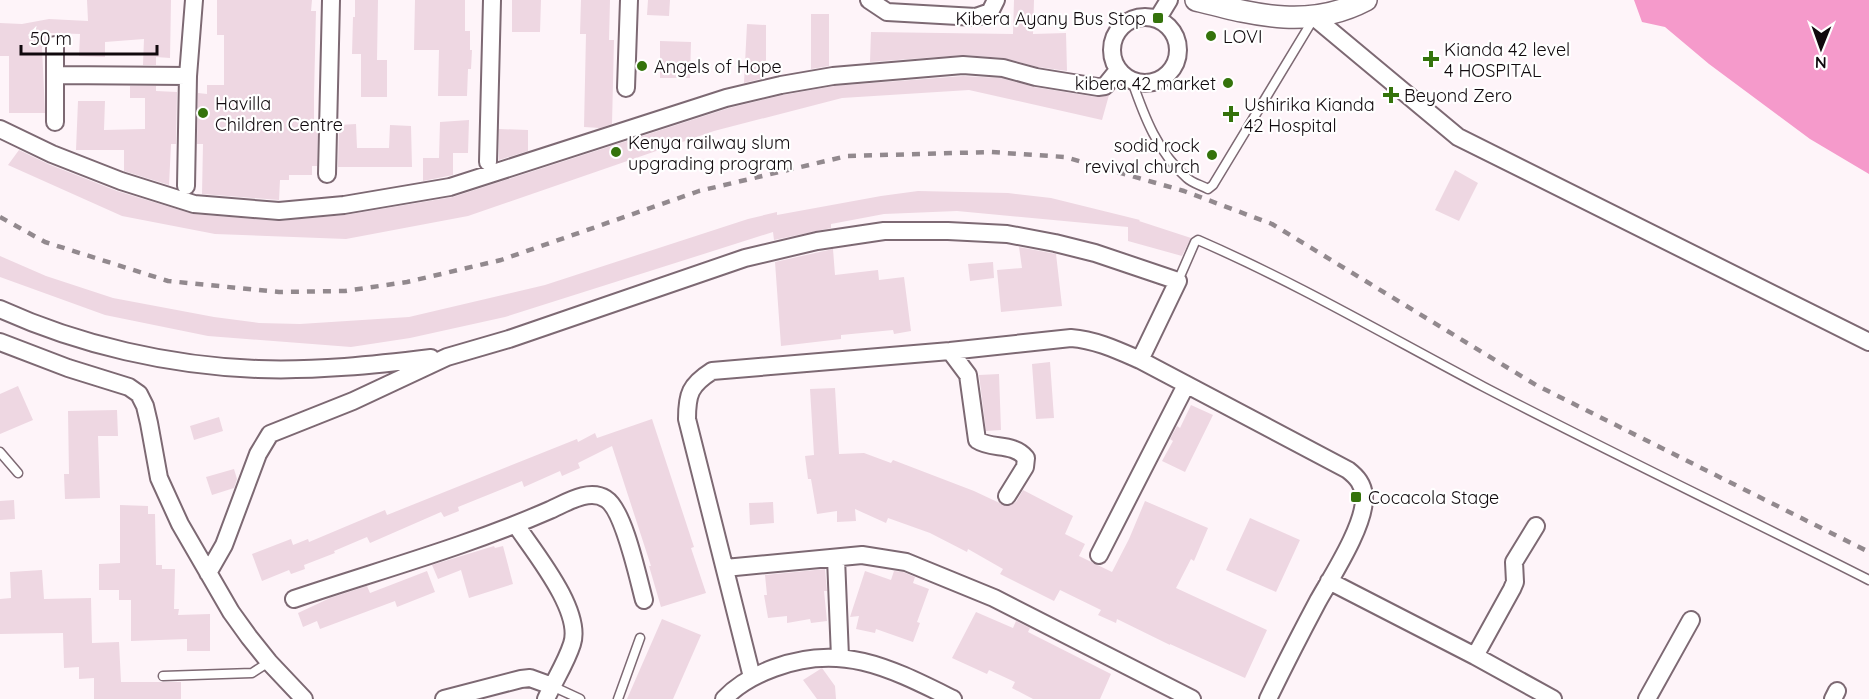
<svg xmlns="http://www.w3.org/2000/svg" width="1869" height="699" font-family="Quicksand,sans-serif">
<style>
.water{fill:#f59acb}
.building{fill:#eed7e2}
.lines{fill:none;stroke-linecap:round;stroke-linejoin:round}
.service-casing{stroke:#7d6973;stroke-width:11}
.minor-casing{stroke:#7d6973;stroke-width:20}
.tertiary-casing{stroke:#7d6973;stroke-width:24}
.service{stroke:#fff;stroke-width:8}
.minor{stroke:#fff;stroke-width:16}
.tertiary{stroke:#fff;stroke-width:21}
.rail{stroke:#92898e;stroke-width:4.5;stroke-dasharray:8 8;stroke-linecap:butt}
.poi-dot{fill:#34730b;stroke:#fff;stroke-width:2}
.labels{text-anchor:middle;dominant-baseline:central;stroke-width:4.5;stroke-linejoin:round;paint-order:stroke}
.poi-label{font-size:18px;fill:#10090d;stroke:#fff;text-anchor:start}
</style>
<rect width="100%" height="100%" fill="#fef4f9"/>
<path class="water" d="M1634,0H1869V174L1810,139L1709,64L1665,27L1642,22Z"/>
<path class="building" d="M87,0H171L170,58L156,57V65H143L144,39L105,42V57L79,56L80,34L49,33L45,47H42L45,113H9V56H0V23L22,24L49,19L88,21Z
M217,0H312L311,11H316L314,96V126H318L317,166H312V175H289V180H280L279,200L202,194L203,144H197L198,93L207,94V85H224V35H217Z
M355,0H378L377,60H387V97H361V54H352L353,17H355Z
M415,0H465V31H470V50H472L471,69H468L467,96H438L439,50H414Z
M512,0H541L540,32H512Z
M581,0H610L609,40H614L612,124L600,128L584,127L586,34H580Z
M648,0H670L669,16L647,15Z
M1014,0H1034L1033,34L1066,33L1067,71L1038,67L1004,58L964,55L870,62L871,32L1013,34Z
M811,14H829V66L811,69Z
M747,24L766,25V60L764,78L744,83Z
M660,41L691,42L690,78H660Z
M963,76L1001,78L1034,87L1096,97L1109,95L1102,120L969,90L842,98L714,131L468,216L346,239L215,234L122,216L8,165L19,150L48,164L117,191L193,214L278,221L345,215L453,197L729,108L783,95L834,86Z
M130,86H156V91L177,92L176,144H171L169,185L124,171V150H76L78,101H105L104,130L145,129V98H130Z
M469,120L468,153H453V175L423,181V158H439L440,122Z
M356,124L357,148H389L390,125L411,126L412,167H338L339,125Z
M499,129L528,130V151L499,160Z
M1455,170L1478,183L1459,221L1435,210Z
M918,191L1008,193L1051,198L1140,220L1139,221L1191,238L1182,256L1128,241V227L957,211L884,214L831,224V228L774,240L773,232L505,317L410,338L351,347L208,336L105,315L0,277V256L46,276L113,298L214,317L259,323L300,324L409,317L545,285L748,219L777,212V215L881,196Z
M1019,247L1056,254L1062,306L1001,312L997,270L1022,268Z
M833,249L835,275L878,270L879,280L904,277L911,331L894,334L893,330L841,335V339L781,346L775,262Z
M993,262L994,278L970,281L968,264Z
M1050,362L1054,418L1036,419L1032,364Z
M999,374L1001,430L986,431L979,375Z
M18,386L33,420L0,434V394Z
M835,388L839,454L864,453L891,463L893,460L974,491L1006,506L1016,502L1023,490L1073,516L1065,534L1085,544L1079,556L1112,572L1129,539L1145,501L1208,528L1194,561L1191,559L1176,588L1267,630L1245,678L1170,644V645L1117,619L1116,623L1098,615L1101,610L1060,590L1054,601L1000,574L1003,569L968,549L967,552L930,533L888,518L886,523L855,509L856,521L837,522V511L817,514L811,479H808L805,456L814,455L810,389Z
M1191,405L1213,415L1185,472L1162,461L1173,441L1170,439L1177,426L1180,428Z
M117,410L118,436H98L100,498L65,499L64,474H69L68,411Z
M219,417L223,431L194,440L190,426Z
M652,419L694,547L691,548L706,593L661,607L649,566H651L612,446L578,463L580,468L562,476L560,471L524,487L522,481L458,507L459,511L444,517L441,512L370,543L367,537L334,551L335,553L304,565L305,569L291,574L289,570L262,581L252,554L291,539L293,545L308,539L309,542L385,510L387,515L577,439L578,442L595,433L597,438Z
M234,469L237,479L234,488L212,495L206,477Z
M14,500L15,519L0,520V501Z
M773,502L774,523L750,525L749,503Z
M120,505L148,506V514H155L156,565H162V569H175L174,609H179L178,615L210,614V651H187V639L131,641V600H119V590H99V564L120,563Z
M1250,518L1300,540L1276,592L1226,570Z
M494,546L495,548L503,546L513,584L469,598L461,570L438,579L432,565Z
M825,569L827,591H824L827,621L811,623L810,619L787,623V616L768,618L764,595H767L765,575Z
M42,570L44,599L91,598L92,643L119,642L121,682H181V699H94V678L79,679V667L64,668L63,633L0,634V599L11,598L10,572Z
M427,571L435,592L397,607L395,601L320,629L317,621L303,627L298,613L330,598L367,586L370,593Z
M865,571L891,580L894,571L903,572L915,577L913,583L929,589L917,622L920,623L913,642L876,629L875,633L856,629L859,616L850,617Z
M976,612L1013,628L1016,621L1030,628L1028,632L1111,674L1100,699H1033L1012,688L1015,682L989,670L987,674L952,658Z
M662,619L701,635L673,699H627Z
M822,668L835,686L836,699H817L803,680Z"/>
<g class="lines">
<defs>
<path id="service" d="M1132,81C1144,116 1158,153 1187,178C1192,183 1201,185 1208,189L1213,185L1314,18
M1178,281L1195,242L1198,240C1297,283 1389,337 1484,387C1611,453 1741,515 1869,580
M0,452L18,473
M163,676L252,673L269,662
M552,686L580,699
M618,699L640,638"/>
<path id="minor" d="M869,0L887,12L976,17L990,12L996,0
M1112 50a33 33 0 1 1 66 0a33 33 0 1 1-66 0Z
M1314,17L1458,137L1869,342
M1158,18L1169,0
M55,75L188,76
M626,88L629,0
M55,122V45
M0,129L52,154L121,181L194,204L279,211L344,205L450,187L726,98L781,85L833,76L963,65L1003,68L1036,77L1098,87L1105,86L1118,70
M488,162L492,0
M327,174L331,0
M186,186L188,76L194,0
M0,309C79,345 171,366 258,369C316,371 374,365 431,358
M0,342L68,368L129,387L139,394L145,406L149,423L159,478L180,524L231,612L249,637L269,662L304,699
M950,351L968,375L977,440C992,450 1013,442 1026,458L1025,467L1007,496
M516,525C534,552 583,611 572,644C566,663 554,681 546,699
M1099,555L1186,385
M836,558L840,657
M725,568L862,555L906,562L994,598L1192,699
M208,573L224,545L258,454L270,434L353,401L447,357L509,339L745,258L817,241L884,231H948L1007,234L1055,243L1095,253L1178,281L1140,360
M1329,581L1475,656L1553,699
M294,599C380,570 468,546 550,510C566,503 589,488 606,499C624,510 638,578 644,600
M1475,656L1512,589L1515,582L1514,562L1536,526
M752,677L687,419C687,394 690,385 712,371L950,351L1071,338C1096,340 1117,350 1140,360L1348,470C1357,477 1363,484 1364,496C1366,524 1332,576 1318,601C1301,633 1284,666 1268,699
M444,699L521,679L530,678L552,686
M724,699C738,684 755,675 774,668C842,642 892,669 953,699
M1647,699L1691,620
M1833,699L1837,691"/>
<path id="tertiary" d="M1196,0C1255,15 1309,30 1366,0"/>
</defs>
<use href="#service" class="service-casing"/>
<use href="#minor" class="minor-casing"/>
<use href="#tertiary" class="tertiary-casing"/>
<use href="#service" class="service"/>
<use href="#minor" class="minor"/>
<use href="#tertiary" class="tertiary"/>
<path class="rail" d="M0,217L45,242L168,281L279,292L345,291L407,282L501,260L699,191L847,156L991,152L1065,157L1184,191L1272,224L1536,385L1869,552"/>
</g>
<g class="poi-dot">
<rect x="1152" y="12" width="12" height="12" rx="3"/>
<circle cx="1211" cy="36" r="6"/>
<path d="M1428 50h6v6h6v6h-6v6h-6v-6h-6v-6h6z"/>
<circle cx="642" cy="66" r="6"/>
<circle cx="1228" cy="83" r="6"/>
<path d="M1388 86h6v6h6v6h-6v6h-6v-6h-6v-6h6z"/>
<circle cx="203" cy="113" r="6"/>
<path d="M1228 105h6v6h6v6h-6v6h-6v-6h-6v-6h6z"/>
<circle cx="616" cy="152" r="6"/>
<circle cx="1212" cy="155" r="6"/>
<rect x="1350" y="491" width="12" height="12" rx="3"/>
</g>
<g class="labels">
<g class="poi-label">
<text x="1146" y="18" text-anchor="end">Kibera Ayany Bus Stop</text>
<text x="1223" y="36">LOVI</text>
<text x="1444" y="49">Kianda 42 level<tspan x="1444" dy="21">4 HOSPITAL</tspan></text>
<text x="654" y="66">Angels of Hope</text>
<text x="1216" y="83" text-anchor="end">kibera 42 market</text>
<text x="1404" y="95">Beyond Zero</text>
<text x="215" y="103">Havilla<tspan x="215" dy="21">Children Centre</tspan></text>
<text x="1244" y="104">Ushirika Kianda<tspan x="1244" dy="21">42 Hospital</tspan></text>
<text x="628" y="142">Kenya railway slum<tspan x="628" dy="21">upgrading program</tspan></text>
<text x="1200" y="145" text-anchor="end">sodid rock<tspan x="1200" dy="21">revival church</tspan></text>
<text x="1368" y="497">Cocacola Stage</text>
</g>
</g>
<g transform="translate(1821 48) rotate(181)" stroke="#ffffff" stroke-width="4.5" paint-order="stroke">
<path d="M0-4.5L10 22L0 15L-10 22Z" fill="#10090d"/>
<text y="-9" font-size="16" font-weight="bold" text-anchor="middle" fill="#10090d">N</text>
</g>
<path d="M21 45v9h136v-9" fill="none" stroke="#10090d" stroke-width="3"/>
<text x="30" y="45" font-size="18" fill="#10090d" stroke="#ffffff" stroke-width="4.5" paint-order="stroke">50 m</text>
</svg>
